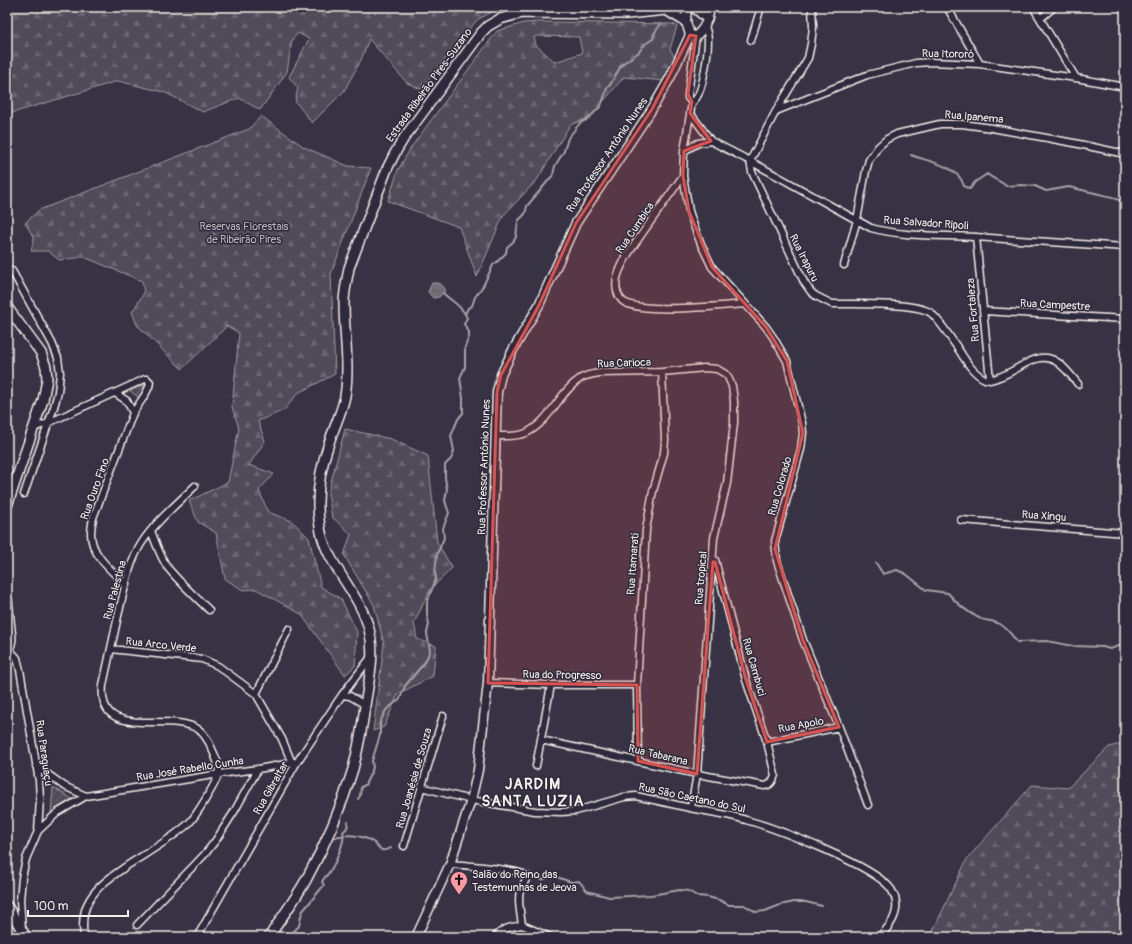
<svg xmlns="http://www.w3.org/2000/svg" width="1132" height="944" font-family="Pangolin,sans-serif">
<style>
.forest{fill:url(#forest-firs);stroke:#a29ea0;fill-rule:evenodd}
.garden{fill:url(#garden-furrows);stroke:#a29ea0}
.water{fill:url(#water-ripples);stroke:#a6a2a4}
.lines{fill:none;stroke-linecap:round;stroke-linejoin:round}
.stream{stroke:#a6a2a4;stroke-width:2}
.minor-casing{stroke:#f4f1e8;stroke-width:9}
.tertiary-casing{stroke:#f4f1e8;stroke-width:11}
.secondary-casing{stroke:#f4f1e8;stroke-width:12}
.minor{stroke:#2f2a3d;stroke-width:6}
.tertiary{stroke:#2f2a3d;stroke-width:8}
.secondary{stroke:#2f2a3d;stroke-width:9}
.marked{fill:#dc504e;fill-opacity:0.2;stroke:#dc504e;stroke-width:3;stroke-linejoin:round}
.labels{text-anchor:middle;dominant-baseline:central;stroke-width:3;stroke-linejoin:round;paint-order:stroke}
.street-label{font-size:11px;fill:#f4f1e8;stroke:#2f2a3d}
.park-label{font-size:11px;fill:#bbb7b6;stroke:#2f2a3d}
.poi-label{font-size:11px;fill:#f4f1e8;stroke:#2f2a3d;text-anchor:start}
.district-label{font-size:15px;font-weight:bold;letter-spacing:1px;fill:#f4f1e8;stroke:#2f2a3d}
</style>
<defs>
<pattern id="forest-firs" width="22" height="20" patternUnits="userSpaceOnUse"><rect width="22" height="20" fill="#504b59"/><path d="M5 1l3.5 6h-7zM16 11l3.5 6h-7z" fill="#6a6571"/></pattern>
<pattern id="garden-furrows" width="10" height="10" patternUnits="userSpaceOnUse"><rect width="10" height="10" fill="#504b59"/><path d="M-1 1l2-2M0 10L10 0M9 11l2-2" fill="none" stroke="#6a6571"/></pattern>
<pattern id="water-ripples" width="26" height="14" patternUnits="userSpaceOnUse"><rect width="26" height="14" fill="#726e77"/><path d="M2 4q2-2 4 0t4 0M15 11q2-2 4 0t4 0" fill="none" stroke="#5b595c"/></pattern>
</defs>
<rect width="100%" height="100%" fill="#373244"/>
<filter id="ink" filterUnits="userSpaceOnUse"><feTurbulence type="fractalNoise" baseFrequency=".025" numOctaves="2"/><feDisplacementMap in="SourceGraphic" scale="8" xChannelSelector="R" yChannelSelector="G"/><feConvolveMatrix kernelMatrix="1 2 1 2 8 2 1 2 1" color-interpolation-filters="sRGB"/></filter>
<g filter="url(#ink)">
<path class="forest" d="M7,7H501L477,20L421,89L407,83L369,39L361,60L344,91L312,123L295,101L298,88L289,77L309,39L298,33L292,40L287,72L260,110L239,98L203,112L164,92L118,81L12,113L7,112Z
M539,22L672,24L677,26L670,49L675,58L664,81L624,77L590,117L570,125L537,180L503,216L477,277L459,227L388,201L398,170L412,146L497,31L524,23ZM537,36L579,37L582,53L555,62L536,45L534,37Z
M261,116L304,147L348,166L371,168L331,274L335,374L298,393L284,410L258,421L265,441L249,465L274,474L259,490L268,512L292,521L309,538L321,587L341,599L357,632L355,666L345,675L301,614L256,589L243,590L225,579L216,533L198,522L189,501L228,482L239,428L232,407L239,333L227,326L182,369L137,325L132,312L144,293L142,281L84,257L59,260L48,251H31L34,238L25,223L39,210L249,129Z
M345,429L391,439L428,456L437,542L452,568L430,590L414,623L417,639L436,646L433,676L398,694L384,727L373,731L384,644L374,605L344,555L351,534L332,517L328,493Z
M1125,743V937H930L967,859L1032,785L1068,788L1109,747Z"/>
<path class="garden" d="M148,383L140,403L138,397L130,391Z
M53,787L72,799L51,813Z"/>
<path class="water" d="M432,283H438L444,287L445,291L439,297L433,298L428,292Z"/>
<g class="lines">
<path class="stream" d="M911,155C929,162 958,165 964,186L970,189L975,182L987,174C994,180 1000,180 1006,186L1021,185L1035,186L1046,191L1069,187L1112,197L1125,203
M443,293C452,302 458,303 465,314
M876,563L883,574L897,570L906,574L926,590L948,593C957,604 967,612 979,618C984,621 990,620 994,622C1005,625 1011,634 1017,642L1047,641L1073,646L1103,647L1110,649L1125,644
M358,799L360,796L361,787L365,785L373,768L372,761L380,735V722L386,710L400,699L405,686L425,662L430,651L427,633L429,624L427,615V602L436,579L435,573L437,554L444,538L443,528L449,513L445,501L447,489L445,478V465L451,459L454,451L451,436L458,419L463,413V398L460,378L465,367V347L469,337V332L464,324L467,318L465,314L468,308L472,306L475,297L483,286L493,265L497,262L506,253L507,247L513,242L516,237L518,221L525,214L527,206L553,175L555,166L564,151L568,138L580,123L588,119L601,106L606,92L607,88L610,85L622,64L639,52L645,44L653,39L655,32L661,24
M333,838C344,833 363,835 373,842C376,844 378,848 382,850C386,851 389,849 391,848
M541,880L554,876L571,882L579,881L587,891L609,897L651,895L680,890L688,891L697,896L708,897L719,900L729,905H744L756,912L765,911L780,905L794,902H806L822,906
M288,937L299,926L302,912L324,885L322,882C324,877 327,876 330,871C335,864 346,840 343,832L347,828L348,822"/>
<defs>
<path id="minor" d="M812,7L813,27L811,44L808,58L776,111L750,161L752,172L804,282L811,292L816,296L832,304C852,304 917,302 931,313C941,322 949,336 957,347C964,358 972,373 985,379C990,381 994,379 999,377C1021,370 1040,345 1062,366C1068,371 1073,378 1078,384
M947,7L980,64
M1033,7L1076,78
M1041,18L1054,7
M751,40L761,7
M692,102L684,151L683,176L689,211L694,226L701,244L712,267L766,327L773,337L787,361L802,423L803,433L801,449L777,534L775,541L777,561L803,640L839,727L868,805
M692,102C703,98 708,52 708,40C708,35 706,30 705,25
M692,102L688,98V94L696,36
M776,111L867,75L916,63L930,62L980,64L1076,78L1125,87
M690,113L711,141L750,161L871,228C904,237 940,235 975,237C1025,240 1075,244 1125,247
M684,151L698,143L711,141
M683,176C670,194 658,211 646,228C635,244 622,260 617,278C615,287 617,297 624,302C642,314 721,306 745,304
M976,237L990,380
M844,265L857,220L866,171L869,160L878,147L887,139L897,134L940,124H962L992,128L1074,143L1125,154
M12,271L52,343L58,358L60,373L58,392L54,407L24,494
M983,311L1125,319
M115,393L127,401L133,413
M33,428L48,423L145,379H147L150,382L149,387L145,395L133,413L93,518C92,523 91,529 91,534C91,555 112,571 126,585
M496,436C506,436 517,437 526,433C550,422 559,392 581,378C586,375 593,374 599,373L662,372L705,368L717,369L727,375L732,386L734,401V423L727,483L714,538L697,774L691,808
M961,520L1125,533
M151,531C156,543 160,557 168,568C180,583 195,596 209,610
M9,649L17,658L20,670L39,781L40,799L38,831L26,859L22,878L20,900L22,929
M111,649L202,659L218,666L256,694L282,739L292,763
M488,683L551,685H637
M256,694L289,629
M342,695L350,696L365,705
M541,740L697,774L765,786C771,785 773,781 775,775L767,742L746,680L715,560
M767,742L839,727
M638,761L637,685L646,530L653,491L664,453L665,440L662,372
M36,766L64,786L86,796
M536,766L551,685
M421,787L471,800L535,811L561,812L576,811L624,797L636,796C654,800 672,804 690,808C709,812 728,814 746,820C775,828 875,866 891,889C903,908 893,924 879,937
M38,831L57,813L86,796L219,774L258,769L297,762
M404,846L443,716
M450,864C463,865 521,869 527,876C526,882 521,886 520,891C517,901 521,915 522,925
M137,925L205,854L216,840L234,812L258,769
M522,925L550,937
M84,937C82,924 83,910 90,899C99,884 114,875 128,865C148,852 170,840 188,824C195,818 216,783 218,775C221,767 215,756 212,749C209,742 204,733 198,729C167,710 97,743 103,685C108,662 113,639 118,616C124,592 128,565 141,544C155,522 177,504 195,486
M197,937L297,762L342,695L371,657
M495,937C503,928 511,927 522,925"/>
<path id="tertiary" d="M687,7L686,22L690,35
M690,35L696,36C701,31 705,27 707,19L693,7
M416,937L450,864L471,800L478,770L488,683L497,392L501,375L513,350L539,305L576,223L652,109L670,78L690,35"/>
<path id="secondary" d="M666,10L686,22
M707,19L710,7
M7,307L41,353L46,367L47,379L43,400L7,506
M7,599L11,639L7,658
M7,906L26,937
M269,937C281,918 295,900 306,880C324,847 342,806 353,769C359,746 363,722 366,699C370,676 375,652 369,629C360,593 325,563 320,527C315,499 320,469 329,443C334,427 342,412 345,396C350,366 344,334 344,303C344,292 347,280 349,268L387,169L395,153L404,138L481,33L488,26L500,19L522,13L627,14L676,9L686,7"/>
</defs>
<use href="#minor" class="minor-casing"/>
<use href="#tertiary" class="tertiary-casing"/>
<use href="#secondary" class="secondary-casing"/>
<use href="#minor" class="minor"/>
<use href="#tertiary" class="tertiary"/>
<use href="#secondary" class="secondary"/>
</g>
</g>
<path class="marked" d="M690,35L696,36L688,94L692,102L690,113L711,141L684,151L683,176L689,211L712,267L766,327L787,361L803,433L775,549L803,640L839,727L767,742L746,680L715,562H713L697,774L638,761L637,685L488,683L497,392L501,375L539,305L576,223L652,109Z"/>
<defs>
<symbol id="church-pin" viewBox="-11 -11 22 30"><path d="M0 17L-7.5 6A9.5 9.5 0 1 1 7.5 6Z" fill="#ff9aa2" stroke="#2f2a3d"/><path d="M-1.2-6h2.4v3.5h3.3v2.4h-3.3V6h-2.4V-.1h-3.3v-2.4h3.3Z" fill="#111"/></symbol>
</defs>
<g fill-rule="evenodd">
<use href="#church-pin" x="449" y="870" width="20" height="27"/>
</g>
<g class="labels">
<g class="street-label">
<text transform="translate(948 54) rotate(1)">Rua Itororó</text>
<text transform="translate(429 85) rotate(-54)">Estrada Ribeirão Pires-Suzano</text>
<text transform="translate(974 117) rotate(5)">Rua Ipanema</text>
<text transform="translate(607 155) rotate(-56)">Rua Professor Antônio Nunes</text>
<text transform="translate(926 223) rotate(4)">Rua Salvador Ripoli</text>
<text transform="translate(635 228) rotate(-56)">Rua Cumbica</text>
<text transform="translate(804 258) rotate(63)">Rua Irapuru</text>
<text transform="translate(1055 305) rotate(3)">Rua Campestre</text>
<text transform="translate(973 310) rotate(-95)">Rua Fortaleza</text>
<text transform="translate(624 363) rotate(-2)">Rua Carioca</text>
<text transform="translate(484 467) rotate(-88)">Rua Professor Antônio Nunes</text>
<text transform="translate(780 486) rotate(-74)">Rua Colorado</text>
<text transform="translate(95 489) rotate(-70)">Rua Ouro Fino</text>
<text transform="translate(1044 516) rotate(4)">Rua Xingu</text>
<text transform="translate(633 564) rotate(-86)">Rua Itamarati</text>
<text transform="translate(701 578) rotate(-85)">Rua tropical</text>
<text transform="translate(115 590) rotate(-75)">Rua Palestina</text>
<text transform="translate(161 645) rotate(6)">Rua Arco Verde</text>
<text transform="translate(754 667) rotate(74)">Rua Cambuci</text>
<text transform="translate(562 675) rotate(1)">Rua do Progresso</text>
<text transform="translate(801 725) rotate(-11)">Rua Apolo</text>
<text transform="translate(44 753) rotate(82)">Rua Paraguaçu</text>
<text transform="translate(658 755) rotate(13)">Rua Tabarana</text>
<text transform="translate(190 769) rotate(-9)">Rua José Rabello Cunha</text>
<text transform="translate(414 778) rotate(-74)">Rua Joanésia de Souza</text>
<text transform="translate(271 788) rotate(-60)">Rua Gibraltar</text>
<text transform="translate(692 798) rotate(12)">Rua São Caetano do Sul</text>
</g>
<g class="park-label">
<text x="244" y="226">Reservas Florestais<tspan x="244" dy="13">de Ribeirão Pires</tspan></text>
</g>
<g class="poi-label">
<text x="472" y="874">Salão do Reino das<tspan x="472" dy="13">Testemunhas de Jeova</tspan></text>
</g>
<g class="district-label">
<text x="533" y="784">JARDIM<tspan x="533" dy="17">SANTA LUZIA</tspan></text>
</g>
</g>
<rect width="1132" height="944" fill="none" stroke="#2f2a3d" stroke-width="24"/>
<rect x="12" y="12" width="1108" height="920" fill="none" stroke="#f4f1e8" stroke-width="1.5" filter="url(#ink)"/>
<path d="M28 910v6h100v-6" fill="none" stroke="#f4f1e8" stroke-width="2"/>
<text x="34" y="910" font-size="12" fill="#f4f1e8" stroke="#2f2a3d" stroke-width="3" paint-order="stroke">100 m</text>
</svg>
